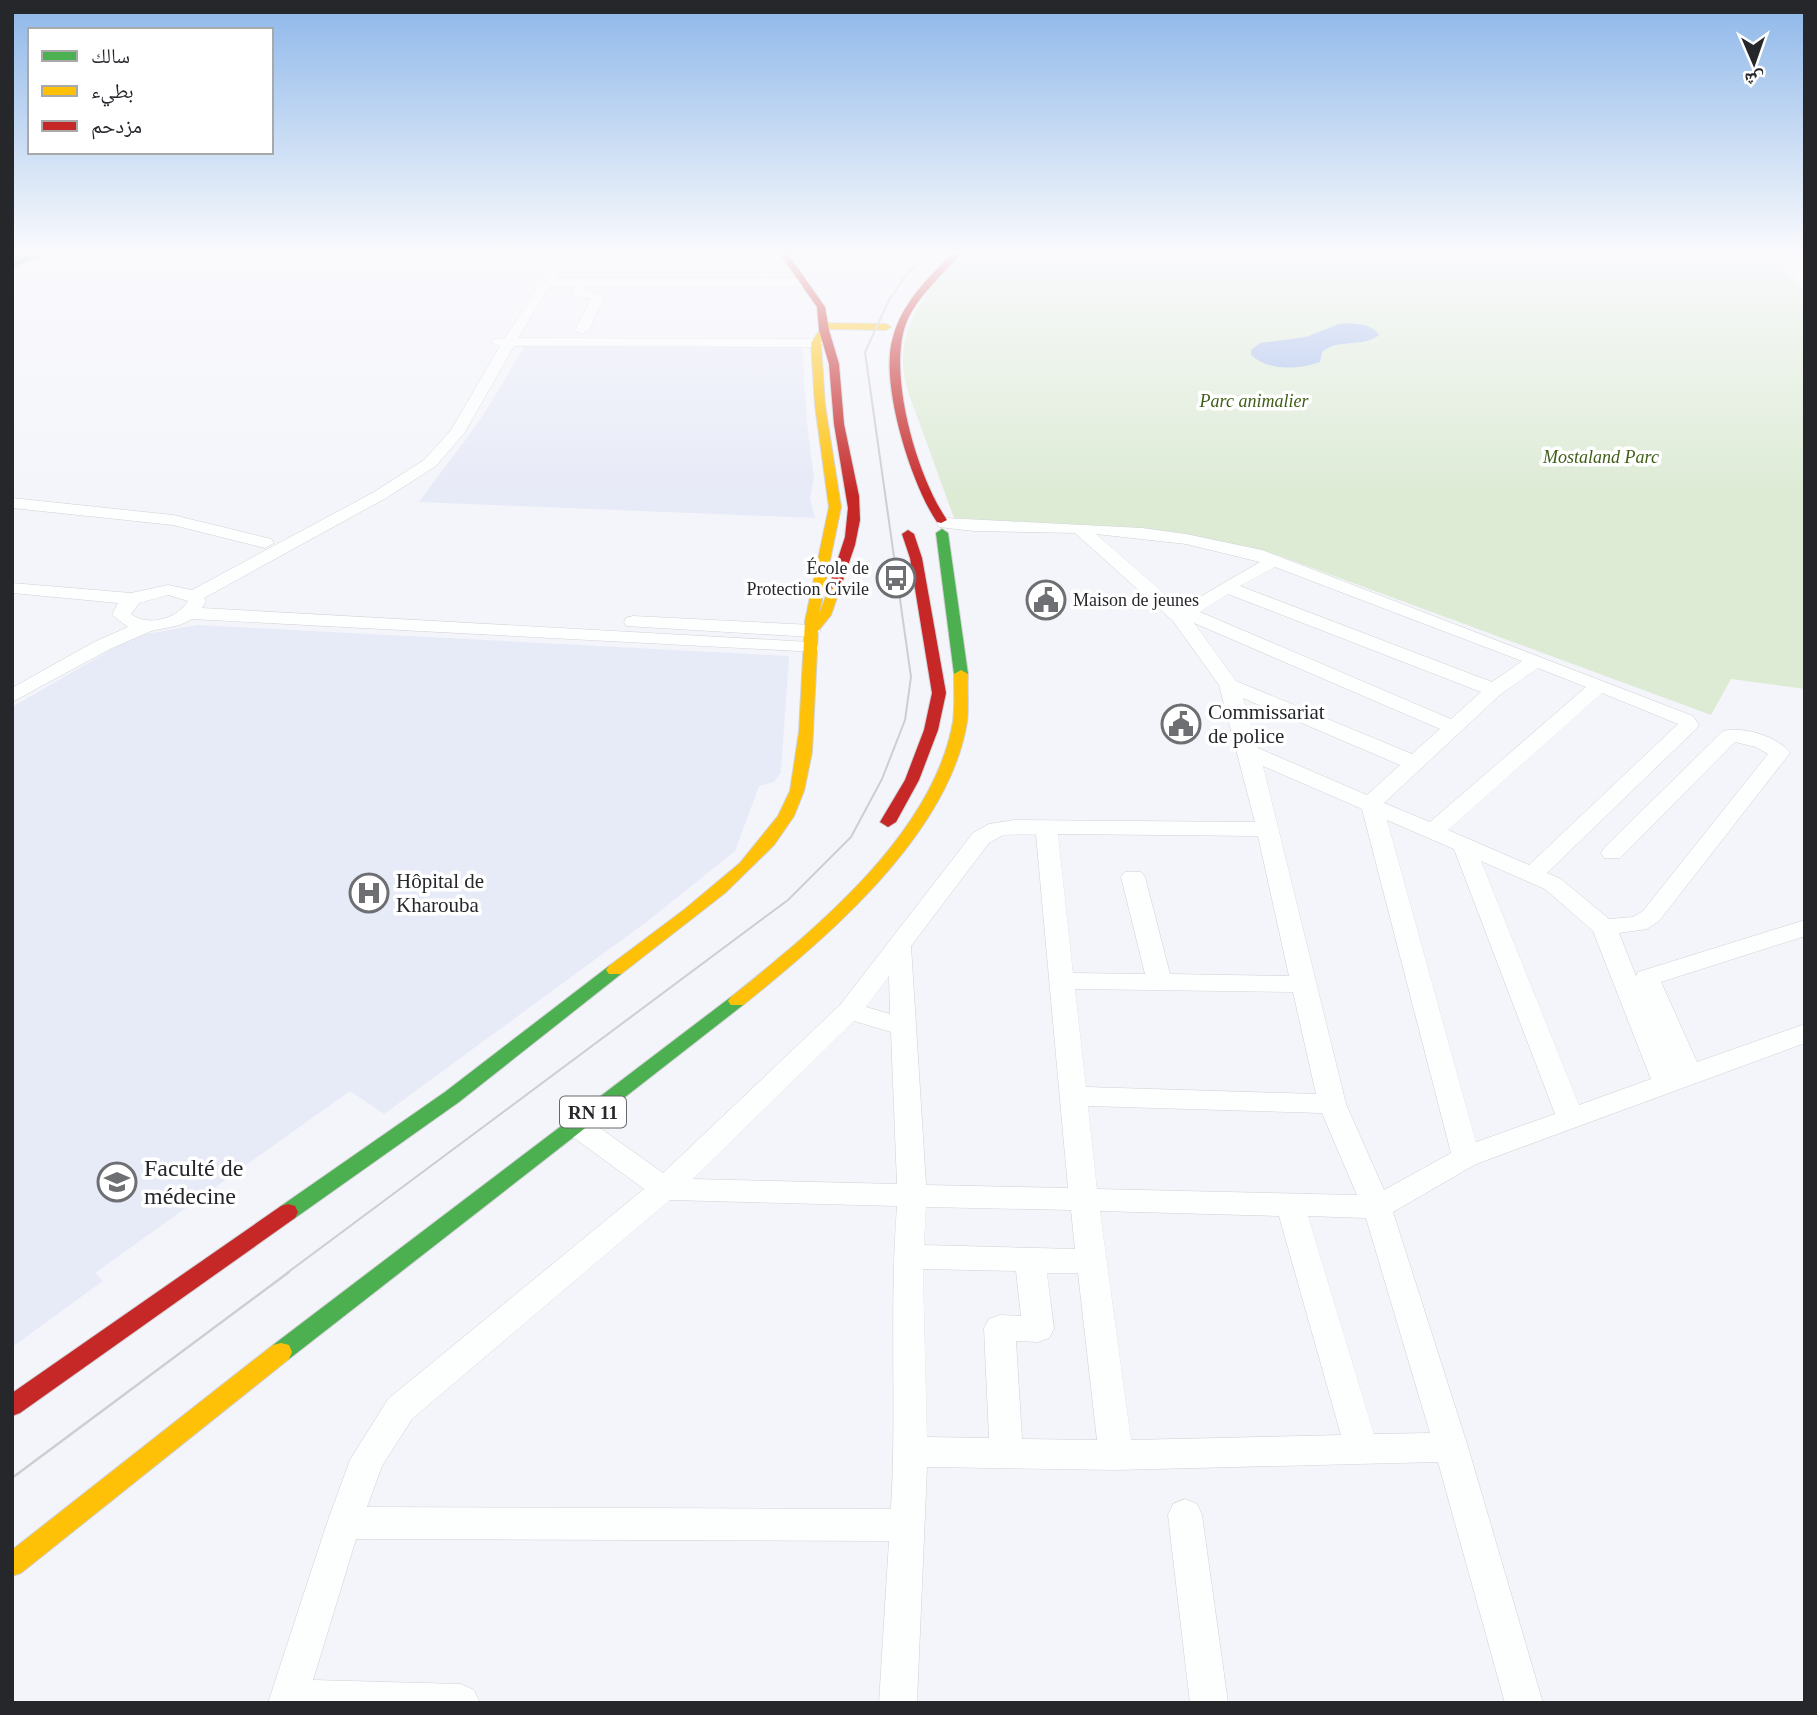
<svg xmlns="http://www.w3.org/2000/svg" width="1817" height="1715" font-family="'Times New Roman','Noto Naskh Arabic',serif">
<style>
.built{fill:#e7eaf7}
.green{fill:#ddebd5}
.water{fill:#a5bbea}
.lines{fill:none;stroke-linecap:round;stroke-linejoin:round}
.street-casing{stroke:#d0d1d5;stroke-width:1}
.fast-casing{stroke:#d0d1d5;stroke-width:2}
.slow-casing{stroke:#d0d1d5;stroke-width:2}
.jam-casing{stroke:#d0d1d5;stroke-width:2}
.street{fill:#fdfefe;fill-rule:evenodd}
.fast{fill:#4caf50;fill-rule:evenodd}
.slow{fill:#ffc107;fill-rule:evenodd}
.jam{fill:#c62828;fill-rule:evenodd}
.tram-far1{stroke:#cdced0;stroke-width:2}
.tram{stroke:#cdced0;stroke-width:2.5}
.labels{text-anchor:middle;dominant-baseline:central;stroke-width:7;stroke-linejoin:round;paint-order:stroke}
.far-park-label{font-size:18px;font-style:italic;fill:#3e5e16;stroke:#fff}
.far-poi-label{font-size:18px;fill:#25272b;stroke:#fff;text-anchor:end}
.shield{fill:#fff;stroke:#66686b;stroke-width:2}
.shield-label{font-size:19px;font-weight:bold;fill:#25272b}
.poi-label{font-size:21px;fill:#25272b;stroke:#fff;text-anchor:start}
.near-poi-label{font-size:24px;fill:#25272b;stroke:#fff;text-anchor:start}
</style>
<rect width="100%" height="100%" fill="#f4f5fa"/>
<path class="built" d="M802,346L807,423L814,478L810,498L815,518L419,502L480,420L524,347Z
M198,625L789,656L781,772L774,782L759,786L735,851L649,920L384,1114L350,1091L95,1273L103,1281L12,1347V707L128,640L146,634Z"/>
<path class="green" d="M961,254H1768L1805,291V689L1731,679L1711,715L1277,555L1137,528L954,518C943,488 932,457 921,427C914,407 904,386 903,365C900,324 932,280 961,254Z"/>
<path class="water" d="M1339,324C1353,323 1372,323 1379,335C1363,348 1339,338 1322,352L1320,362C1299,369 1269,372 1251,355V350L1260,343L1306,337Z"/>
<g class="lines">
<defs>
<path id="street" d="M452,254H494L488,258L402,266L396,262L402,258Z
M560,254H572L555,278H805L811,282L805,286H586L585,290L605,296L589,330L582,334L575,330L591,299L573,296L571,293L576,286H550L518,338L816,339L823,343L816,347L514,346L465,432L436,466L386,498L204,598L206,601L202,608L810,642L817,644L819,648L817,652L192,619L180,625L151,631L108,650L12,702V688L94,642L128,627L112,615L118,603L12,593V583L131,593L168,585L192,590L374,492L424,460L451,430L500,346L490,342L492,339L505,338L538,286L529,282L543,278ZM168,595L188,601C178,619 147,627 131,614L139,603Z
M1778,254H1790L1805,271V283L1801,282Z
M12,498L173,515L271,539L274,543L265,548L173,525L12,508Z
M945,518L1142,528L1186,534L1262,550L1693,716L1699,725L1696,729L1547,873L1561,879L1609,919L1633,917L1643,911L1768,754L1756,747L1735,742L1620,858H1604L1601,853L1604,848L1723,731C1742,726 1778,736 1790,753L1659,921L1647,929L1619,933L1636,976L1638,972L1805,920V936L1661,982L1697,1062L1805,1024V1043L1476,1164L1393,1212L1468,1447L1543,1703H1505L1438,1462L1116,1470L927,1467L917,1703H879L889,1541L356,1539L313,1680L461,1684L474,1690L480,1703H268L327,1523L350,1460L388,1399L644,1189L566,1132L562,1125L566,1118L576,1115L586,1118L663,1173L840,1005L973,833L989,824L1014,820L1255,822L1219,685L1173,621L1075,533L974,531L939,527L937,523L939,519ZM1096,534L1186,544L1260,562L1181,608ZM1275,567L1522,661L1492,682L1240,586ZM1228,594L1481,692L1451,719L1200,612ZM1194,623L1440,729L1412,754L1236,681ZM1538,668L1586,687L1430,822L1384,803L1501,694ZM1602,693L1678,724L1529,865L1448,830ZM1243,698L1400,765L1367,795L1258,748ZM1263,766L1362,809L1451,1153L1384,1190L1346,1104ZM1387,820L1454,849L1555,1114L1476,1142ZM1036,834L1068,1188L926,1185L911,946L989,843L1003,835ZM1058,834L1258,836L1289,976L1170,974L1145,877L1141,872H1125L1121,877L1145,974L1073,973ZM1481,861L1545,889L1593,931L1651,1079L1579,1105ZM889,976L890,1014L866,1007ZM1075,989L1293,992L1316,1094L1086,1087ZM854,1021L891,1032L897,1184L693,1179ZM1088,1106L1322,1113L1357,1195L1097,1189ZM670,1200L897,1206C889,1307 897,1408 891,1509L367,1507L382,1466L412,1419ZM926,1207L1071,1210L1075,1249L924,1245ZM1100,1211L1279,1216L1341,1435L1131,1440ZM1308,1216L1366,1218L1430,1433L1374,1434ZM923,1269L1016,1271L1021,1316L1000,1315L989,1319L984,1328L989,1438L927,1437ZM1047,1273H1078L1097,1440L1022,1439L1016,1341L1038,1342L1049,1338L1054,1329Z
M633,616L812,625L821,631L812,637L626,626L624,622L626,618Z
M1185,1499L1197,1504L1202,1515L1228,1703H1190L1168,1515L1173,1504Z"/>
<path id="fast" d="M12,254H28L12,259Z
M34,254H45L12,267V262Z
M942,529L948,533L968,674L961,678L954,674L936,533Z
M615,964L624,970L621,974L459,1102L295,1218L288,1220L281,1218L278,1212L281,1206L445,1092L609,966Z
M737,995L743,997L746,1001L743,1005L289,1359L281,1361L273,1359L270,1352L273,1345L731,997Z"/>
<path id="slow" d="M824,323L886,324L891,327L886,330L828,329L821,343L825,405L841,507L819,614L831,583L835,582L841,586L831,615L818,631L812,752L804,791L794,816L774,845L725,893L621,974H609L606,970L609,966L685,909L740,863L778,816L790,791L799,732L805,621L829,507L815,405L811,343L821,328L819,326Z
M961,670L968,674C967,690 969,707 967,722C949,834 827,938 743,1005H731L728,1001L731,997C815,930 933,834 953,722C955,707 954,690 954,674Z
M281,1343L289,1345L292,1352L289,1359L21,1573L12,1576V1550L273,1345Z"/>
<path id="jam" d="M780,254H788L825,307L829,330L839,364L844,424L859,496L860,520L855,545L841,586L835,590L829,586L845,537L848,508L834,424L829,364L819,330L817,307Z
M952,254H960C942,276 919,294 907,321C886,371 917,477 947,520L941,523L937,522C911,484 879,382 893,337C902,303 928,278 952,254Z
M908,530L914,534L922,558L946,693L938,730L919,780L896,822L888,827L880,822L905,780L924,730L932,693L910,558L902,534Z
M288,1204L295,1206L298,1212L295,1218L20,1413L12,1416V1393L281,1206Z"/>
</defs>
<use href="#street" class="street-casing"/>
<use href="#fast" class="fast-casing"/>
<use href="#slow" class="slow-casing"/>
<use href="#jam" class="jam-casing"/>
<use href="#street" class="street"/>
<use href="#fast" class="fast"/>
<use href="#slow" class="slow"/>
<use href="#jam" class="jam"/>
<path class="tram-far1" d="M287,1273L788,900L851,837L882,779L905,720L911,677L865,352L890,298L907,274L929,254"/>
<path class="tram" d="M12,1478L289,1272"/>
</g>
<linearGradient id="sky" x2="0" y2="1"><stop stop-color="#8db7e9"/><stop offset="0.51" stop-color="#fafafd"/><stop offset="1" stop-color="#fafafd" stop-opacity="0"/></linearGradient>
<rect width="1817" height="494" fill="url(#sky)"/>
<defs>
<symbol id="bus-ring" viewBox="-11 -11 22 22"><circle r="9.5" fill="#fff" stroke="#6d6f73" stroke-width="1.5"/><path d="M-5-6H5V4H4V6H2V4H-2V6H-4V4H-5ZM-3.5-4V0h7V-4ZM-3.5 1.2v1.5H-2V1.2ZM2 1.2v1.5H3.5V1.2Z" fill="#6d6f73"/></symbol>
<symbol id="civic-ring" viewBox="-11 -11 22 22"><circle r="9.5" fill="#fff" stroke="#6d6f73" stroke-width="1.5"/><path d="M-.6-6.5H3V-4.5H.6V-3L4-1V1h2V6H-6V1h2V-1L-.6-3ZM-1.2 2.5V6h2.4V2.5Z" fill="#6d6f73"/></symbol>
<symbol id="hospital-ring" viewBox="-11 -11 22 22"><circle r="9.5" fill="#fff" stroke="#6d6f73" stroke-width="1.5"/><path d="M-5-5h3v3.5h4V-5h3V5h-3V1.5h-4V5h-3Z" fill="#6d6f73"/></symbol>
<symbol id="university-ring" viewBox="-11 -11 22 22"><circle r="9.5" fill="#fff" stroke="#6d6f73" stroke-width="1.5"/><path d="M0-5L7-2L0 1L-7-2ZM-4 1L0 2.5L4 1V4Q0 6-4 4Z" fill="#6d6f73"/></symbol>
</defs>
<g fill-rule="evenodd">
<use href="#bus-ring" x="874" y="556" width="44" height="44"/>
<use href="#civic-ring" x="1024" y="578" width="44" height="44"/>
<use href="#civic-ring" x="1159" y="702" width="44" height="44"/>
<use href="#hospital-ring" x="347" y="871" width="44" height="44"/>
<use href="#university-ring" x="95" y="1160" width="44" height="44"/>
</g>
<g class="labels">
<g class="far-park-label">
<text x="1254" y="401">Parc animalier</text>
<text x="1601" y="457">Mostaland Parc</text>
</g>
<g class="far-poi-label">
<text x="869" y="568">École de<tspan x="869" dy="21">Protection Civile</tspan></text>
<text x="1073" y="600" text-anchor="start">Maison de jeunes</text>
</g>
<rect class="shield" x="560" y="1096.5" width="66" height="31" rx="5"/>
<g class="shield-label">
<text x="593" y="1112">RN 11</text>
</g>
<g class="poi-label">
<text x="1208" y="712">Commissariat<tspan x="1208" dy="24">de police</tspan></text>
<text x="396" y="881">Hôpital de<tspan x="396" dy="24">Kharouba</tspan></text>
</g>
<g class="near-poi-label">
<text x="144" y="1168">Faculté de<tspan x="144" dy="28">médecine</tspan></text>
</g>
</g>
<rect width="1817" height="1715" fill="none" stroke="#25272b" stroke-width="28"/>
<rect x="28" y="28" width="245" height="126" fill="#ffffff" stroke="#a8a9aa" stroke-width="2"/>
<rect x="42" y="51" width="35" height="10" fill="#4caf50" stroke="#a8a9aa" stroke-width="2"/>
<text x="91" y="63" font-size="21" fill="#25272b">سالك</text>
<rect x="42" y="86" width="35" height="10" fill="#ffc107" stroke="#a8a9aa" stroke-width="2"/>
<text x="91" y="98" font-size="21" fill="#25272b">بطيء</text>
<rect x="42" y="121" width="35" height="10" fill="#c62828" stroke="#a8a9aa" stroke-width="2"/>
<text x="91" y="133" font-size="21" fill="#25272b">مزدحم</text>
<g transform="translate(1754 63) rotate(178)" stroke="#ffffff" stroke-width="5" paint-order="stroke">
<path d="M0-5L12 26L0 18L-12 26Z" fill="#25272b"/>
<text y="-10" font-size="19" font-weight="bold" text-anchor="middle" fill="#25272b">ش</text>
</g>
</svg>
